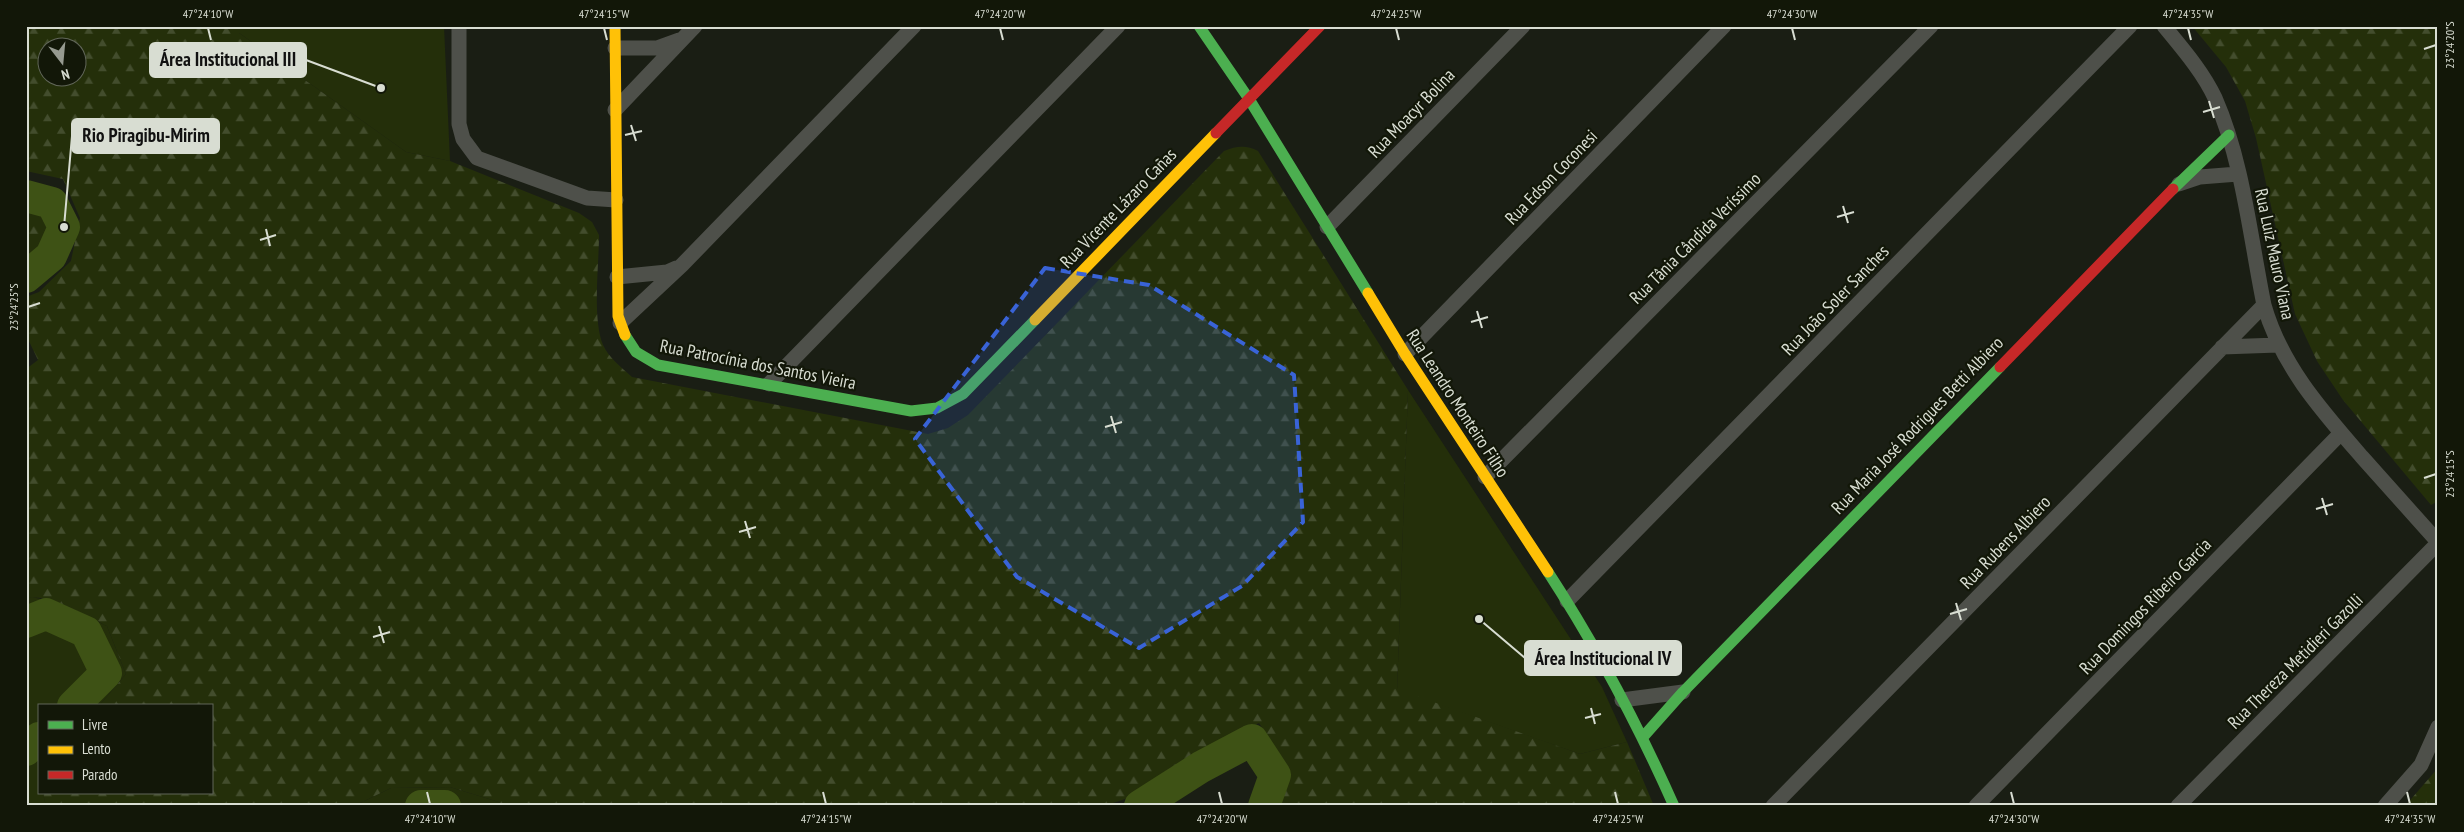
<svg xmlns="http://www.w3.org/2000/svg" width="2464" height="832" font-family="'PT Sans Narrow',sans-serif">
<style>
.green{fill:#242f0a}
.forest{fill:url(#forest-firs);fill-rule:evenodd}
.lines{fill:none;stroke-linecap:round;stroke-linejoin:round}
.river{stroke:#3e5215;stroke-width:32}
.street{stroke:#4e504a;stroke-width:15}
.fast{stroke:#4caf50;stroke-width:11}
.slow{stroke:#ffc107;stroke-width:11}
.jam{stroke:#c62828;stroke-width:11}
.marked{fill:#3963d7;fill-opacity:0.2;stroke:#3963d7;stroke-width:4;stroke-dasharray:10 6;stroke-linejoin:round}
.ticks{fill:none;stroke:#d8ddd2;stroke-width:2}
.labels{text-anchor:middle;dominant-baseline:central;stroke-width:4.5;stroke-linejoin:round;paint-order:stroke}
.street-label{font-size:18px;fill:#d8ddd2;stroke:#121708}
.leader{fill:none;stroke:#d8ddd2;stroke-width:2}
.callout-dot{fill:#d8ddd2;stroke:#121708;stroke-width:2}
.callout{fill:#d8ddd2;stroke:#d8ddd2;stroke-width:2}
.callout-label{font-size:19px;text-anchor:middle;font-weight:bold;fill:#111}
.neatline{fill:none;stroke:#d8ddd2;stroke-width:2}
.ticks-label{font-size:12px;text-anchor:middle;fill:#d8ddd2}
</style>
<defs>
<pattern id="forest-firs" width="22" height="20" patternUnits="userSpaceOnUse" patternTransform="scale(1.25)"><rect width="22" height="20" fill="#242f0a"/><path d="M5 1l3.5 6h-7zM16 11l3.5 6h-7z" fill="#434d2d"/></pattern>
</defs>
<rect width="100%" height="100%" fill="#1a1e14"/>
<path class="green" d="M239,26H444L450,161L406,152L239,33Z
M1408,390L1602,687L1627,742L1580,754L1397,690Z
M32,597L58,603L107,626L126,674L99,706H39V793H43L46,806H26V599Z
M450,787L499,802L500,806H354L391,788Z"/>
<path class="forest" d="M26,26H239V33L406,152L450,161L579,213L592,222L599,235C599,266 592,318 603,345C609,358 622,368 632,377L928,434L948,428L968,415L1224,151C1237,146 1246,145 1258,151L1408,390L1397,689L1580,754L1627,742L1654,806H1278L1288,766L1259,723L1170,768L1128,798L1104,806H500L499,802L450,787L391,788L354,806H46L43,793H211V706H99L126,674L107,626C89,617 45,591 26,599V369L38,360L26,335V297L39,292L71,261L80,218L63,179L26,171ZM48,48H78V78H48Z
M2192,26H2438V501L2431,505L2343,400L2317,361L2295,314L2256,138L2245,101L2226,67Z
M26,204L47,208L58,226L45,250L26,270Z
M2438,768V806H2405Z"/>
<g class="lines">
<path class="river" d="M26,196L52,203L64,227L51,256L26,277
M26,622L46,614L86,632L106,673L73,706
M26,750L39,738
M421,806H445
M1140,806L1201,767L1252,740L1275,775L1264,806"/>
<path class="street" d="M459,26V124L463,139L477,158L587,198L616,200
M2164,26C2182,48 2203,72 2215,98C2243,162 2250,236 2264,305C2281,365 2321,410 2362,457C2387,485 2413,514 2438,542
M615,48H657L679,40
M615,110L695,26
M2179,184L2200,177L2238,174
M1327,227L1523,26
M617,277L667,272L676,268
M620,323L682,265L914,26
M2222,347L2278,345
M1405,354L1724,26
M769,384L1118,26
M1485,477L1931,26
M1567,601L2130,26
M1622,700L1683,692
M1773,806L2264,305
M1976,806L2341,433
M2178,806L2438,543
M2385,806L2421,765L2438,727"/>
<path class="fast" d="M1199,26L1249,99L1368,293
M2173,189L2229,135
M625,335L636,352L658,365L911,411L937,408L963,394L1035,320
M1548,572C1596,646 1638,725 1674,806
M1643,737L1683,692L2000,367"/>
<path class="slow" d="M615,26L618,316L625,335
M1368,293L1405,354L1548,572
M1035,320L1216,133"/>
<path class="jam" d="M1216,133L1320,26
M2000,367L2173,189"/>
</g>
<path class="marked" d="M1045,268L1149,285L1294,375L1303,522L1242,586L1139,648L1017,577L915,439Z"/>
<path class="ticks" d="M208,28L211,40M604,28L607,40M1000,28L1003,40M1396,28L1399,40M1792,28L1795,40M2188,28L2191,40M2424,49L2436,45M2209,101L2214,118M2203,112L2220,107M631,125L636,141M625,135L642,131M1843,206L1848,223M1837,217L1854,212M266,229L270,246M260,240L276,235M28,307L40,303M1477,311L1482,328M1471,322L1488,317M1111,416L1116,433M1105,427L1122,422M2424,478L2436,474M2322,498L2327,515M2316,509L2333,504M745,521L750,538M739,532L756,527M1956,603L1961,620M1950,614L1967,609M379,626L384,643M373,637L390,632M1591,708L1595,724M1585,718L1601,714M427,792L430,804M823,792L826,804M1219,792L1222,804M1615,792L1618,804M2011,792L2014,804M2407,792L2410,804"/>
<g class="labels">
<g class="street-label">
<text transform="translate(1411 113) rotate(-46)">Rua Moacyr Bolina</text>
<text transform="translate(1551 177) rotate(-46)">Rua Edson Coconesi</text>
<text transform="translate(1118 208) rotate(-46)">Rua Vicente Lázaro Cañas</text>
<text transform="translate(1695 238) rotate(-45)">Rua Tânia Cândida Veríssimo</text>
<text transform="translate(2275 254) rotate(78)">Rua Luiz Mauro Viana</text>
<text transform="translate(1835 300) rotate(-46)">Rua João Soler Sanches</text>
<text transform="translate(758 364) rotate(11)">Rua Patrocínia dos Santos Vieira</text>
<text transform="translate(1458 403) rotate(57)">Rua Leandro Monteiro Filho</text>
<text transform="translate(1917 425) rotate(-46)">Rua Maria José Rodrigues Betti Albiero</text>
<text transform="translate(2005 542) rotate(-46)">Rua Rubens Albiero</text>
<text transform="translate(2145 606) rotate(-46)">Rua Domingos Ribeiro Garcia</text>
<text transform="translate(2295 661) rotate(-45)">Rua Thereza Metidieri Gazolli</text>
</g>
</g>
<path class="leader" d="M381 88L306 60M64 227L72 136M1479 619L1525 658"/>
<g class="callout-dot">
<circle cx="381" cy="88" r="5"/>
<circle cx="64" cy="227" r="5"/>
<circle cx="1479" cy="619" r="5"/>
</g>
<g class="callout">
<rect x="150" y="43" width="156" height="34" rx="5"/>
<rect x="72" y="119" width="147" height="34" rx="5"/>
<rect x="1525" y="641" width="156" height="34" rx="5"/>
</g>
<g class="callout-label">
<text x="228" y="66">Área Institucional III</text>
<text x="146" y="142">Rio Piragibu-Mirim</text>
<text x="1603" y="665">Área Institucional IV</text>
</g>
<rect width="2464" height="832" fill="none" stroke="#121708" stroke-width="55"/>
<rect x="38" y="704" width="175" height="90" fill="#121708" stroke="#616659"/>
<rect x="48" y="721" width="25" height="8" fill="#4caf50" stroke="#616659"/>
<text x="82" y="730" font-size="15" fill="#d8ddd2">Livre</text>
<rect x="48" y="746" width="25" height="8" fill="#ffc107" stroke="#616659"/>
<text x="82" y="754" font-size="15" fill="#d8ddd2">Lento</text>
<rect x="48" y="771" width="25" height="8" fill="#c62828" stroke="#616659"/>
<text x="82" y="780" font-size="15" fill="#d8ddd2">Parado</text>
<g transform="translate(62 62) rotate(164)"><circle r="24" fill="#121708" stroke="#616659"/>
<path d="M0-4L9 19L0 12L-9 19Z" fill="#969a90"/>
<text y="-8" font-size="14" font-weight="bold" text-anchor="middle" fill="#d8ddd2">N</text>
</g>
<rect x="28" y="28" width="2408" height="776" class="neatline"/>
<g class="ticks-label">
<text x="208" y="18">47°24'10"W</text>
<text x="604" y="18">47°24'15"W</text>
<text x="1000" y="18">47°24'20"W</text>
<text x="1396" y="18">47°24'25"W</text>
<text x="1792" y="18">47°24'30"W</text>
<text x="2188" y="18">47°24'35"W</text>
<text transform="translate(2450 45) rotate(-90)" y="4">23°24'20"S</text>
<text transform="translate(14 307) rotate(-90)" y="4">23°24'25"S</text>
<text transform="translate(2450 474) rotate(-90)" y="4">23°24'15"S</text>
<text x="430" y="823">47°24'10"W</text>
<text x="826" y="823">47°24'15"W</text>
<text x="1222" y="823">47°24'20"W</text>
<text x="1618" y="823">47°24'25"W</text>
<text x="2014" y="823">47°24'30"W</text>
<text x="2410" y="823">47°24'35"W</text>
</g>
</svg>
